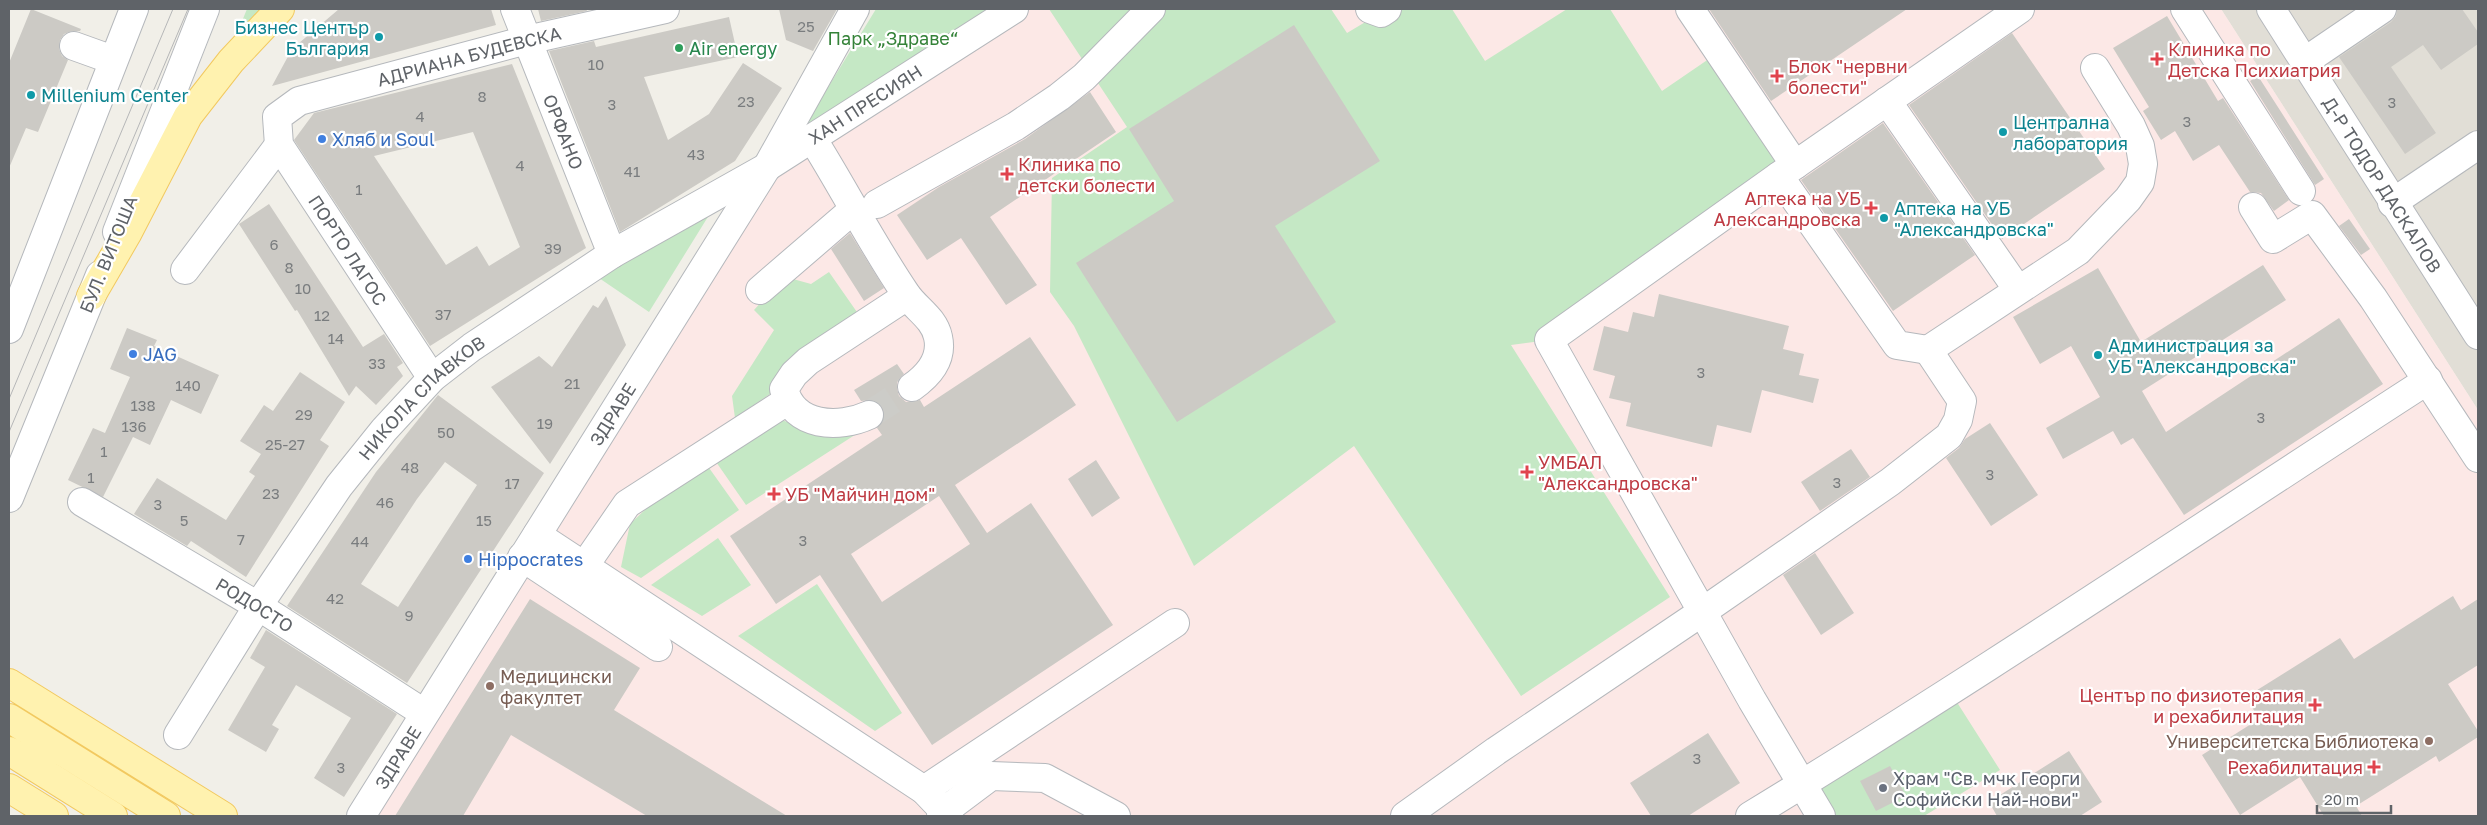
<svg xmlns="http://www.w3.org/2000/svg" width="2487" height="825" font-family="'Golos Text',sans-serif">
<style>
.education{fill:#e1ded6}
.medical{fill:#fce8e6}
.green{fill:#c5e8c5}
.building{fill:#cccac5;fill-rule:evenodd}
.lines{fill:none;stroke-linecap:round;stroke-linejoin:round}
.minor-tunnel{stroke:#ccccc8;stroke-width:28;stroke-dasharray:28 14;stroke-linecap:butt}
.minor-casing{stroke:#b5b8bc;stroke-width:30}
.major-casing{stroke:#f2c960;stroke-width:30}
.minor{stroke:#fff;stroke-width:28}
.major{stroke:#fff2af;stroke-width:28}
.tram{stroke:#b6b7b8;stroke-width:1}
.culture-dot{fill:#0f9aa8;stroke:#fff;stroke-width:2}
.leisure-dot{fill:#2e9e5b;stroke:#fff;stroke-width:2}
.health-dot{fill:#e0444e;stroke:#fff;stroke-width:2}
.shop-dot{fill:#3f7fe0;stroke:#fff;stroke-width:2}
.education-dot{fill:#8d6e63;stroke:#fff;stroke-width:2}
.worship-dot{fill:#6b7280;stroke:#fff;stroke-width:2}
.labels{text-anchor:middle;dominant-baseline:central;stroke-width:4.5;stroke-linejoin:round;paint-order:stroke}
.number-label{font-size:15px;fill:#7a7d7f}
.culture-label{font-size:18px;fill:#0d838f;stroke:#fff;text-anchor:start}
.park-label{font-size:18px;fill:#348238;stroke:#fff}
.leisure-label{font-size:18px;fill:#27864d;stroke:#fff;text-anchor:start}
.health-label{font-size:18px;fill:#be3a42;stroke:#fff;text-anchor:start}
.street-label{font-size:18px;fill:#5f6368;stroke:#fff}
.shop-label{font-size:18px;fill:#366cbe;stroke:#fff;text-anchor:start}
.education-label{font-size:18px;fill:#785e54;stroke:#fff;text-anchor:start}
.worship-label{font-size:18px;fill:#5b616d;stroke:#fff;text-anchor:start}
</style>
<rect width="100%" height="100%" fill="#f1efe8"/>
<path class="education" d="M2221,9H2478V410Z"/>
<path class="medical" d="M1014,9H2221L2478,410V816H361L767,167Z"/>
<path class="green" d="M247,9H265L233,43Z
M876,9H994L800,133Z
M1049,9H1331L1347,33L1387,9H1452L1485,61L1567,9H1610L1662,91L1719,52L1795,165L1549,340L1511,345L1670,597L1521,696L1354,446L1194,566L1074,326L1050,292L1052,178L1127,127Z
M719,199L649,312L599,278Z
M829,272L859,315L784,365L770,394L735,418L732,396L774,330L754,310L774,288L793,279L811,284Z
M778,418L805,430L861,431L746,505L714,459Z
M707,465L739,510L641,578L621,567L630,524L649,506Z
M718,538L751,585L702,616L651,585Z
M817,584L902,713L875,731L738,636Z
M1953,696L2000,770L1924,816H1828L1809,785Z"/>
<path class="building" d="M31,9L81,29L80,31H72L64,34L60,40L59,49L62,56L68,60L38,132L26,128L9,168V63Z
M339,9H491L496,25L272,86L292,49Z
M538,9H586L587,11L541,21Z
M779,9H837L813,51L786,40Z
M1709,9H1907L1771,101Z
M2397,9H2462L2478,32V44L2441,70L2423,45L2391,67L2436,133L2405,154L2339,57L2391,22L2396,16Z
M2167,16L2218,101L2223,98L2289,200L2274,211L2261,193L2250,192L2219,145L2193,161L2175,131L2161,140L2143,111L2149,107L2113,48Z
M729,17L738,57L644,77L668,140L709,114L743,63L782,88L735,161L620,232L549,51L594,41L596,47Z
M1294,25L1380,161L1275,226L1336,322L1177,422L1076,263L1174,201L1129,129Z
M2012,33L2105,169L2002,239L1909,105Z
M512,64L586,248L430,346L294,140L314,113ZM473,132L520,247L489,266L477,246L446,265L374,156Z
M2258,76L2324,179L2315,185L2250,81Z
M1090,92L1116,132L990,217L1037,285L1006,305L961,238L927,260L897,215L939,187L1025,139Z
M1883,123L1975,255L1893,311L1801,180Z
M269,204L363,347L384,334L403,363L397,367L403,376L376,405L356,386L349,396L297,310L295,311L239,224Z
M2349,219L2370,249L2361,255L2339,226Z
M850,233L884,288L864,301L831,249Z
M2263,265L2286,300L2142,391L2166,432L2339,318L2383,384L2184,515L2133,438L2121,445L2113,431L2063,459L2046,428L2100,397L2071,346L2040,364L2013,317L2098,268L2141,342Z
M1659,294L1789,326L1783,349L1804,354L1799,375L1819,379L1813,403L1762,390L1751,433L1717,425L1712,447L1626,426L1631,403L1609,398L1615,376L1593,370L1604,326L1628,332L1633,312L1654,317Z
M606,296L626,345L550,464L491,387L539,356L552,367L593,305L598,308Z
M127,328L157,340L154,346L219,375L201,414L171,400L150,445L133,437L103,497L68,480L93,428L105,433L130,377L110,369Z
M1030,337L1076,405L955,485L987,533L1031,503L1113,625L932,745L820,575L776,604L730,536L882,435L877,428L884,418L883,409L879,403L872,400L861,401L854,390L897,364L904,374L897,381V389L899,396L906,402L920,400L924,407ZM939,496L970,544L882,602L851,554Z
M300,372L345,402L320,440L329,446L246,577L191,541L187,546L134,514L157,478L226,520L255,476L249,472L261,454L240,441L264,405L273,411Z
M438,395L544,473L407,683L287,606L376,472ZM445,462L477,485L398,607L361,584L417,499Z
M1990,423L2038,495L1991,526L1946,458L1959,448L1965,439Z
M1851,449L1870,477L1820,511L1801,482Z
M1096,460L1120,498L1092,517L1068,479Z
M1815,553L1854,613L1821,635L1783,575Z
M2453,596L2461,610L2478,599V665L2448,684L2478,731V737L2439,762L2436,756L2356,806L2362,816H2324L2300,777L2240,815L2202,755L2259,719L2246,697L2340,638L2354,659Z
M530,599L640,668L614,710L787,816H647L511,735L463,816H395Z
M266,630L397,714L344,797L314,778L351,718L296,685L272,725L279,729L266,752L228,730L265,667L250,658Z
M1708,733L1740,783L1688,816H1651L1630,783Z
M2069,751L2102,802L2080,816H1997L1989,802Z
M1890,766L1906,796L1876,811L1860,781Z"/>
<g class="lines">
<path class="minor-tunnel" d="M869,415L912,387"/>
<defs>
<g id="minor">
<path id="s1" d="M515,9L612,254"/>
<path d="M1370,9L1381,13L1387,9"/>
<path d="M1690,9L1795,165"/>
<path d="M2185,9L2301,191"/>
<path id="s2" d="M2271,9L2478,335"/>
<path d="M74,46L113,60"/>
<path d="M2304,62L2382,9"/>
<path d="M1887,101L2018,290"/>
<path d="M812,138C844,189 872,244 906,294C916,309 934,318 938,337C943,359 929,375 912,387"/>
<path d="M1779,176L1897,345L1928,350"/>
<path d="M2392,203L2478,145"/>
<path d="M877,204L1016,126L1059,97L1084,77L1151,9"/>
<path d="M2253,207L2273,239L2312,215L2373,298L2478,458"/>
<path d="M117,232L205,9"/>
<path d="M185,270L279,145"/>
<path d="M760,290L854,209"/>
<path d="M9,329L134,9"/>
<path id="s3" d="M432,378L279,145L277,117L299,101L527,40L665,9"/>
<path d="M869,415C839,429 793,427 784,389L794,374L808,361L907,296"/>
<path d="M9,498L100,275"/>
<path id="s4" d="M82,502L258,606L424,713"/>
<path d="M537,535L924,790L945,812"/>
<path d="M522,557L658,647"/>
<path d="M585,565L627,504L787,401"/>
<path id="s5" d="M178,735L258,606L339,486L384,430L432,378L472,347L612,254L767,167L1014,9"/>
<path d="M924,790L1175,623"/>
<path id="s6" d="M361,816L767,167L855,9"/>
<path d="M941,816L955,803L991,776L1045,778L1116,816"/>
<path d="M1405,816L1496,751L1702,612L1890,482L1949,436L1958,420L1962,401L1928,350L2078,251L2128,199L2140,182L2143,164L2140,146L2131,126L2095,68"/>
<path d="M1750,816C1980,676 2202,526 2428,380"/>
<path d="M1821,816L1752,700L1549,340L1779,176L2020,9"/>
</g>
<path id="major" d="M91,296L127,234L188,116L231,61L280,9
M9,683L223,816
M9,718L166,816
M9,751L113,816
M9,788L54,816"/>
</defs>
<use href="#minor" class="minor-casing"/>
<use href="#major" class="major-casing"/>
<use href="#minor" class="minor"/>
<use href="#major" class="major"/>
<path class="tram" d="M9,399L173,9
M9,432L188,9"/>
</g>
<g class="culture-dot">
<circle cx="379" cy="37" r="5"/>
<circle cx="31" cy="95" r="5"/>
<circle cx="2003" cy="132" r="5"/>
<circle cx="1884" cy="218" r="5"/>
<circle cx="2098" cy="355" r="5"/>
</g>
<circle class="leisure-dot" cx="679" cy="48" r="5"/>
<g class="health-dot">
<path d="M2154.5 51.5h5v5h5v5h-5v5h-5v-5h-5v-5h5z"/>
<path d="M1774.5 68.5h5v5h5v5h-5v5h-5v-5h-5v-5h5z"/>
<path d="M1004.5 166.5h5v5h5v5h-5v5h-5v-5h-5v-5h5z"/>
<path d="M1868.5 200.5h5v5h5v5h-5v5h-5v-5h-5v-5h5z"/>
<path d="M1524.5 464.5h5v5h5v5h-5v5h-5v-5h-5v-5h5z"/>
<path d="M771.5 486.5h5v5h5v5h-5v5h-5v-5h-5v-5h5z"/>
<path d="M2312.5 697.5h5v5h5v5h-5v5h-5v-5h-5v-5h5z"/>
<path d="M2371.5 759.5h5v5h5v5h-5v5h-5v-5h-5v-5h5z"/>
</g>
<g class="shop-dot">
<circle cx="322" cy="139" r="5"/>
<circle cx="133" cy="354" r="5"/>
<circle cx="468" cy="559" r="5"/>
</g>
<g class="education-dot">
<circle cx="490" cy="686" r="5"/>
<circle cx="2429" cy="741" r="5"/>
</g>
<circle class="worship-dot" cx="1883" cy="788" r="5"/>
<g class="labels">
<g class="number-label">
<text x="806" y="26">25</text>
<text x="596" y="64">10</text>
<text x="482" y="96">8</text>
<text x="746" y="101">23</text>
<text x="2392" y="102">3</text>
<text x="612" y="104">3</text>
<text x="420" y="116">4</text>
<text x="2187" y="121">3</text>
<text x="696" y="154">43</text>
<text x="520" y="165">4</text>
<text x="632" y="171">41</text>
<text x="359" y="189">1</text>
<text x="274" y="244">6</text>
<text x="553" y="248">39</text>
<text x="289" y="267">8</text>
<text x="303" y="288">10</text>
<text x="443" y="314">37</text>
<text x="322" y="315">12</text>
<text x="336" y="338">14</text>
<text x="377" y="363">33</text>
<text x="1701" y="372">3</text>
<text x="572" y="383">21</text>
<text x="188" y="385">140</text>
<text x="143" y="405">138</text>
<text x="304" y="414">29</text>
<text x="2261" y="417">3</text>
<text x="545" y="423">19</text>
<text x="134" y="426">136</text>
<text x="446" y="432">50</text>
<text x="285" y="444">25-27</text>
<text x="104" y="451">1</text>
<text x="410" y="467">48</text>
<text x="1990" y="474">3</text>
<text x="91" y="477">1</text>
<text x="1837" y="482">3</text>
<text x="512" y="483">17</text>
<text x="271" y="493">23</text>
<text x="385" y="502">46</text>
<text x="158" y="504">3</text>
<text x="184" y="520">5</text>
<text x="484" y="520">15</text>
<text x="241" y="539">7</text>
<text x="803" y="540">3</text>
<text x="360" y="541">44</text>
<text x="335" y="598">42</text>
<text x="409" y="615">9</text>
<text x="1697" y="758">3</text>
<text x="341" y="767">3</text>
</g>
<g class="culture-label">
<text x="369" y="27" text-anchor="end">Бизнес Център<tspan x="369" dy="21">България</tspan></text>
<text x="41" y="95">Millenium Center</text>
<text x="2013" y="122">Централна<tspan x="2013" dy="21">лаборатория</tspan></text>
<text x="1894" y="208">Аптека на УБ<tspan x="1894" dy="21">"Александровска"</tspan></text>
<text x="2108" y="345">Администрация за<tspan x="2108" dy="21">УБ "Александровска"</tspan></text>
</g>
<g class="park-label">
<text x="893" y="38">Парк „Здраве“</text>
</g>
<g class="leisure-label">
<text x="689" y="48">Air energy</text>
</g>
<g class="health-label">
<text x="2168" y="49">Клиника по<tspan x="2168" dy="21">Детска Психиатрия</tspan></text>
<text x="1788" y="66">Блок "нервни<tspan x="1788" dy="21">болести"</tspan></text>
<text x="1018" y="164">Клиника по<tspan x="1018" dy="21">детски болести</tspan></text>
<text x="1861" y="198" text-anchor="end">Аптека на УБ<tspan x="1861" dy="21">Александровска</tspan></text>
<text x="1538" y="462">УМБАЛ<tspan x="1538" dy="21">"Александровска"</tspan></text>
<text x="785" y="494">УБ "Майчин дом"</text>
<text x="2304" y="695" text-anchor="end">Център по физиотерапия<tspan x="2304" dy="21">и рехабилитация</tspan></text>
<text x="2363" y="767" text-anchor="end">Рехабилитация</text>
</g>
<g class="street-label">
<text stroke="none"><textPath href="#s3" startOffset="510">АДРИАНА БУДЕВСКА</textPath></text>
<text stroke="none"><textPath href="#s5" startOffset="952">ХАН ПРЕСИЯН</textPath></text>
<text stroke="none"><textPath href="#s1" startOffset="132">ОРФАНО</textPath></text>
<text stroke="none"><textPath href="#s2" startOffset="208">Д-Р ТОДОР ДАСКАЛОВ</textPath></text>
<text transform="translate(348 250) rotate(57)">ПОРТО ЛАГОС</text>
<text transform="translate(108 254) rotate(-68)">БУЛ. ВИТОША</text>
<text stroke="none"><textPath href="#s5" startOffset="418">НИКОЛА СЛАВКОВ</textPath></text>
<text stroke="none"><textPath href="#s6" startOffset="474">ЗДРАВЕ</textPath></text>
<text stroke="none"><textPath href="#s4" startOffset="201">РОДОСТО</textPath></text>
<text stroke="none"><textPath href="#s6" startOffset="69">ЗДРАВЕ</textPath></text>
</g>
<g class="shop-label">
<text x="332" y="139">Хляб и Soul</text>
<text x="143" y="354">JAG</text>
<text x="478" y="559">Hippocrates</text>
</g>
<g class="education-label">
<text x="500" y="676">Медицински<tspan x="500" dy="21">факултет</tspan></text>
<text x="2419" y="741" text-anchor="end">Университетска Библиотека</text>
</g>
<g class="worship-label">
<text x="1893" y="778">Храм "Св. мчк Георги<tspan x="1893" dy="21">Софийски Най-нови"</tspan></text>
</g>
</g>
<rect width="2487" height="825" fill="none" stroke="#5f6368" stroke-width="20"/>
<path d="M2317 805v8h74v-8" fill="none" stroke="#5f6368" stroke-width="2.5"/>
<text x="2324" y="805" font-size="15" fill="#5f6368" stroke="#ffffff" stroke-width="4" paint-order="stroke">20 m</text>
</svg>
